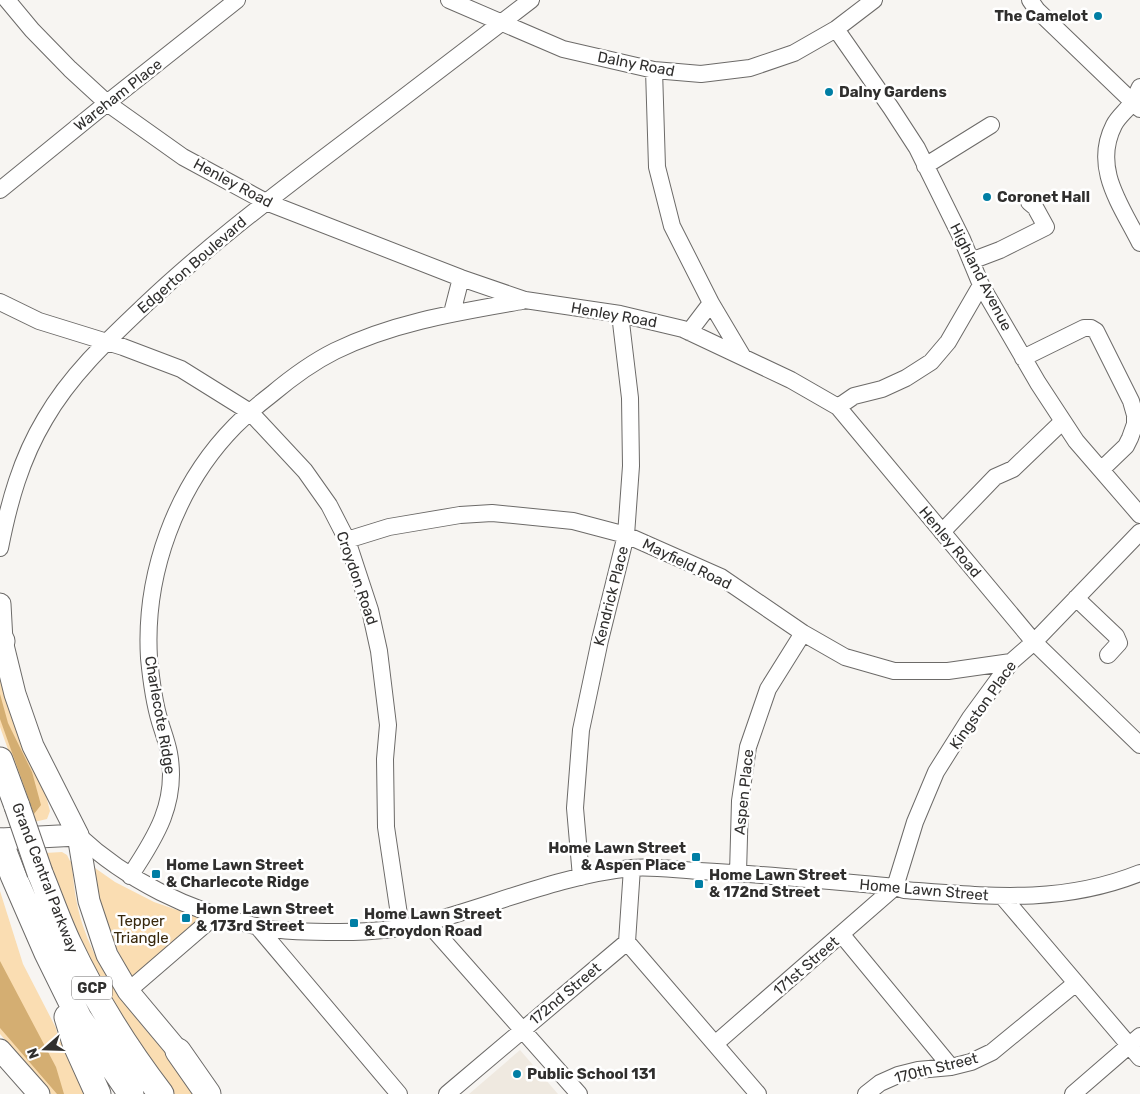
<svg xmlns="http://www.w3.org/2000/svg" width="1140" height="1094" font-family="Rubik,sans-serif">
<style>
.built{fill:#efe9e0}
.green{fill:#faddb2}
.forest{fill:#d4ae72}
.lines{fill:none;stroke-linecap:round;stroke-linejoin:round}
.minor-casing{stroke:#6c6a68;stroke-width:18}
.major-casing{stroke:#6c6a68;stroke-width:23}
.highway-casing{stroke:#6c6a68;stroke-width:27}
.minor{stroke:#fff;stroke-width:16}
.major{stroke:#fff;stroke-width:21}
.highway{stroke:#fff;stroke-width:25}
.highway-bridge-casing{stroke:#6c6a68;stroke-width:27;stroke-linecap:butt}
.highway-bridge{stroke:#fff;stroke-width:25}
.poi-dot{fill:#007ea4;stroke:#fff;stroke-width:2}
.labels{text-anchor:middle;dominant-baseline:central;stroke-width:5;stroke-linejoin:round;paint-order:stroke}
.shield{fill:#fff;stroke:#6e6d6d;stroke-width:1}
.shield-label{font-size:14px;font-weight:bold;fill:#302f2e}
.poi-label{font-size:15px;font-weight:bold;fill:#302f2e;stroke:#fff;text-anchor:start}
.street-label{font-size:15px;fill:#302f2e;stroke:#fff}
.park-label{font-size:15px;fill:#38280c;stroke:#fff}
</style>
<rect width="100%" height="100%" fill="#f7f5f2"/>
<path class="built" d="M520,1050L558,1094H469Z"/>
<path class="green" d="M0,671L44,788L50,811L47,819L34,822L0,727Z
M62,852L67,855L70,861H72C73,883 76,905 83,926C105,992 158,1043 202,1094H169L81,959L45,853Z
M95,868L115,882L154,902L200,918L131,978L104,922L96,883Z
M0,891L23,964L56,1028L59,1042L68,1038L93,1094H51L0,1034Z"/>
<path class="forest" d="M0,694L8,723L32,772L41,805L34,814L0,719Z
M0,961L56,1067L64,1094H57L0,1028Z"/>
<g class="lines">
<defs>
<path id="minor" d="M7,0L32,30L70,69L107,103L183,157L266,202L461,278L525,300L620,314L683,329L791,380L838,407L1034,642L1140,745
M449,0L563,49L654,70L701,74L750,68L794,53L836,29L874,0
M1030,0L1037,10L1140,109
M836,29L891,108L917,148L962,239L981,285L1038,383L1076,441L1140,515
M654,70L657,167L672,226L711,303L743,357
M1140,87C1137,93 1135,99 1131,104C1126,111 1118,117 1114,125C1092,168 1121,205 1140,243
M925,166L991,125
M0,190L107,103L237,0
M971,261L1000,250L1046,227L1035,207L1029,202
M0,302L39,321L123,347L181,369L250,412L305,471L329,505L347,540L370,610L379,651L388,725L385,759L386,827L401,928
M452,313L461,278
M689,332L711,303
M1023,358L1084,328H1091L1096,331L1131,401L1135,415V424L1130,438L1126,446L1101,470
M838,407L854,396L882,389L906,378L931,362L948,342L981,285
M942,532L995,477L1013,469L1063,421
M347,540L389,527L460,515L492,513L573,521L626,535L721,577L803,633L845,657L894,671H948L1011,662
M0,548C9,502 21,459 45,419C71,374 109,339 146,304C202,251 263,204 325,157C394,105 462,53 531,0
M1076,598L1116,636L1119,643L1108,655
M78,835C127,881 190,911 255,926C282,932 312,932 340,932C370,932 400,930 429,922C496,904 562,875 631,868C653,866 677,870 699,871C764,874 830,881 895,887L904,890C987,896 1060,905 1140,873
M738,873L740,801L748,747L768,689L803,633
M130,876C156,837 178,802 169,753C167,742 163,732 160,722C154,702 151,679 149,658C144,574 176,486 235,426C247,414 259,404 272,394C291,378 313,362 335,351C394,322 459,312 522,301
M581,877L575,808L581,730L600,640L626,535L631,466L630,398L620,314
M1002,896L1140,1058
M427,922L579,1094
M257,926L399,1094
M842,935L951,1067
M627,942L758,1094
M128,991L215,916
M715,1044L895,887L915,822L936,772L970,718L1011,662L1034,642L1140,532
M447,1094L627,942L632,868
M866,1094L880,1083L898,1075L918,1070L951,1067L971,1062L992,1052L1076,983
M1073,1094L1140,1036"/>
<path id="major" d="M0,604L2,641L15,694L33,746L78,835L89,901L107,955L128,991L189,1064
M0,839L78,835
M0,1050L39,1094"/>
<path id="highway" d="M0,638L2,641
M0,760L17,806
M0,841L13,875L47,953L79,1018L131,1094
M40,873C50,897 58,921 69,944C94,997 125,1047 161,1094
M67,1017L75,1043L98,1094
M178,1051L208,1094"/>
</defs>
<use href="#minor" class="minor-casing"/>
<use href="#major" class="major-casing"/>
<use href="#highway" class="highway-casing"/>
<use href="#minor" class="minor"/>
<use href="#major" class="major"/>
<use href="#highway" class="highway"/>
<defs>
<path id="highway-bridge" d="M17,806L40,873"/>
</defs>
<use href="#highway-bridge" class="highway-bridge-casing"/>
<use href="#highway-bridge" class="highway-bridge"/>
</g>
<g class="poi-dot">
<circle cx="1098" cy="16" r="5"/>
<circle cx="829" cy="92" r="5"/>
<circle cx="987" cy="197" r="5"/>
<rect x="691" y="852" width="10" height="10" rx="2.5"/>
<rect x="151" y="869" width="10" height="10" rx="2.5"/>
<rect x="694" y="879" width="10" height="10" rx="2.5"/>
<rect x="181" y="913" width="10" height="10" rx="2.5"/>
<rect x="349" y="918" width="10" height="10" rx="2.5"/>
<circle cx="517" cy="1074" r="5"/>
</g>
<g class="labels">
<rect class="shield" x="72" y="976.5" width="40" height="23" rx="4"/>
<g class="shield-label">
<text x="92" y="988">GCP</text>
</g>
<g class="poi-label">
<text x="1088" y="16" text-anchor="end">The Camelot</text>
<text x="839" y="92">Dalny Gardens</text>
<text x="997" y="197">Coronet Hall</text>
<text x="686" y="848" text-anchor="end">Home Lawn Street<tspan x="686" dy="17">&amp; Aspen Place</tspan></text>
<text x="166" y="865">Home Lawn Street<tspan x="166" dy="17">&amp; Charlecote Ridge</tspan></text>
<text x="709" y="875">Home Lawn Street<tspan x="709" dy="17">&amp; 172nd Street</tspan></text>
<text x="196" y="909">Home Lawn Street<tspan x="196" dy="17">&amp; 173rd Street</tspan></text>
<text x="364" y="914">Home Lawn Street<tspan x="364" dy="17">&amp; Croydon Road</tspan></text>
<text x="527" y="1074">Public School 131</text>
</g>
<g class="street-label">
<text transform="translate(636 64) rotate(11)">Dalny Road</text>
<text transform="translate(118 95) rotate(-38)">Wareham Place</text>
<text transform="translate(233 183) rotate(28)">Henley Road</text>
<text transform="translate(192 265) rotate(-41)">Edgerton Boulevard</text>
<text transform="translate(981 277) rotate(63)">Highland Avenue</text>
<text transform="translate(614 315) rotate(10)">Henley Road</text>
<text transform="translate(950 542) rotate(50)">Henley Road</text>
<text transform="translate(687 564) rotate(26)">Mayfield Road</text>
<text transform="translate(357 578) rotate(71)">Croydon Road</text>
<text transform="translate(611 596) rotate(-76)">Kendrick Place</text>
<text transform="translate(983 705) rotate(-55)">Kingston Place</text>
<text transform="translate(160 715) rotate(80)">Charlecote Ridge</text>
<text transform="translate(744 792) rotate(-84)">Aspen Place</text>
<text transform="translate(45 878) rotate(69)">Grand Central Parkway</text>
<text transform="translate(924 890) rotate(5)">Home Lawn Street</text>
<text transform="translate(806 966) rotate(-41)">171st Street</text>
<text transform="translate(565 994) rotate(-40)">172nd Street</text>
<text transform="translate(936 1068) rotate(-14)">170th Street</text>
</g>
<g class="park-label">
<text x="141" y="921">Tepper<tspan x="141" dy="17">Triangle</tspan></text>
</g>
</g>
<g transform="translate(45 1049) rotate(250)" stroke="#ffffff" stroke-width="4" paint-order="stroke">
<path d="M0-4L9 19L0 12L-9 19Z" fill="#302f2e"/>
<text y="-8" font-size="14" font-weight="bold" text-anchor="middle" fill="#302f2e">N</text>
</g>
</svg>
